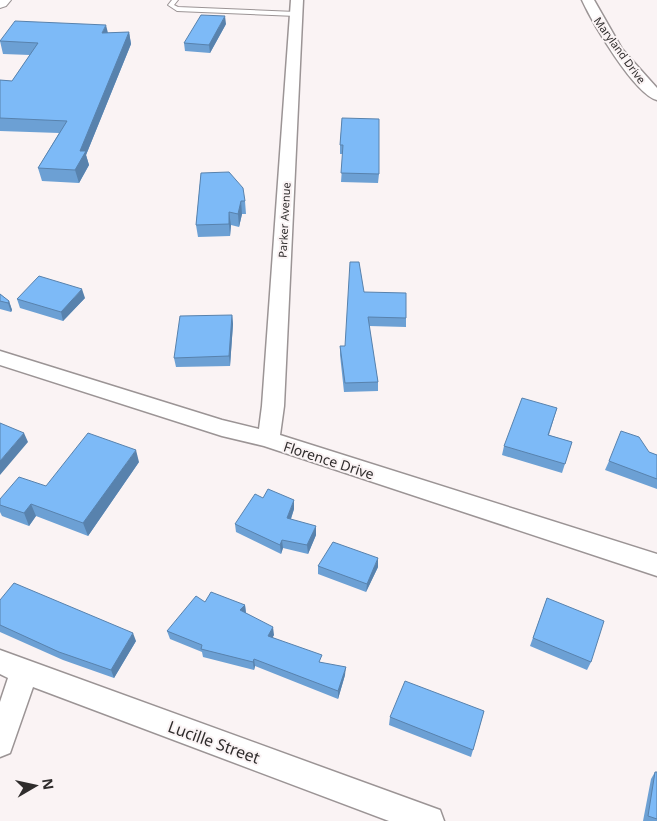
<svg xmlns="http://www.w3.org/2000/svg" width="657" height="821" font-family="'Noto Sans',sans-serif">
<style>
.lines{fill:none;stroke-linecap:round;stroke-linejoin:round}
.lane-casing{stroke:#9b9495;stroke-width:2}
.street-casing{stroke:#9b9495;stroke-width:3}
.secondary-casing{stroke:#9b9495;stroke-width:2}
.lane{fill:#fff;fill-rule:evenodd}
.street{fill:#fff;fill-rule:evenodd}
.secondary{fill:#fff;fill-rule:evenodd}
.wall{fill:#6ca0d4}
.shaded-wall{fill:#5882ad}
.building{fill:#7dbaf7;stroke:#5882ad}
.labels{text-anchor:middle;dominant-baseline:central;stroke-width:4;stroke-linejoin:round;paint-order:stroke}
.far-street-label{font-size:11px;fill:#2f2c2c;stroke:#faf3f4}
.street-label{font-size:14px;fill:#2f2c2c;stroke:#faf3f4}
.near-street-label{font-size:16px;fill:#2f2c2c;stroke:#faf3f4}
</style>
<rect width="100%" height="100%" fill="#faf3f4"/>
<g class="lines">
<defs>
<path id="lane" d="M172,0H178L174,5L178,7L296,12L299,14L296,16L177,11L168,5Z"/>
<path id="street" d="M291,0H303L284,406L280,435L657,554V576L264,446L222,436L0,365V351L222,420L259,429L262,406Z
M582,0H594L622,49L657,88V100C634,94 592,22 582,0Z
M0,650L440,810L444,821H389L33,687L10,753L0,757V702L8,678L0,674Z"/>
<path id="secondary" d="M0,0H11L6,6L0,8Z"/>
</defs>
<use href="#lane" class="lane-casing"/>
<use href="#street" class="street-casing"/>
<use href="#secondary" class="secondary-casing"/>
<use href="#lane" class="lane"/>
<use href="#street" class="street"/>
<use href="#secondary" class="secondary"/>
</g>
<path class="wall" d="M226,24L210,53L185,51L184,43Z
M129,32L131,44L86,155L89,165L79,183L42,181L38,168L59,133L0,131V80L12,81L30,55L3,54L0,41Z
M342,118L379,174L378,183L341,182L343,154H340V145Z
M201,173L245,201L246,214H242L239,227L231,225L230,236L198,237L196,225Z
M364,292L406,318V327L369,326L378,382V391L344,392L340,355V346H345Z
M0,294L9,301L12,310L11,312L0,309Z
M85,298L63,321L20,308L17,299Z
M232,315L233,324L230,366L176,367L174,358Z
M557,408L549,435L572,442L562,473L502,455L504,446Z
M649,452L657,455V489L605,470L609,461Z
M139,462L88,536L36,516L29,526L2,516L0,512V499Z
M294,509L291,519L316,535L308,554L283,548L281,554L236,532L235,524Z
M318,566L378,567L366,592L318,574Z
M547,598L591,662L587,670L530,646Z
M0,600L136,641L114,678L63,660L0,632Z
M205,602L245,605L246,613L274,635L272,637L345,675L338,699L255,666L254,670L203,657L202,652L170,639L167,631Z
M484,711L471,757L389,725L390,717Z
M655,772H657V821H643L651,779Z"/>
<path class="shaded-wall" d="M225,16L226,24L210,53L209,45Z
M106,25L109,37L102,33Z
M129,32L131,44L86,155L89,165L79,183L75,170L80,151Z
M241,201L242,214L239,227L238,214Z
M229,212L231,225L230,236L229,224Z
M82,289L85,298L63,321L61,312Z
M9,301L12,310L11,312L8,303Z
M232,315L233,324L230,366L229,356Z
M24,433L28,442L0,475V461Z
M136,450L139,462L88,536L83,523Z
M294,500V509L288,527L287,518Z
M31,504L36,516L29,526L24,513Z
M316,526V535L308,554L307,545Z
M282,540L283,548L281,554L280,545Z
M378,558V567L366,592L367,584Z
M245,605L246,614L240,610Z
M273,627L274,635L269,644L268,636Z
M133,633L136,641L114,678L111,670Z
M254,659L255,666L254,670L253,662Z
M346,667L345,675L338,699V691Z"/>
<path class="building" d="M201,15L225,16L209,45L184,43Z
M15,21L106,25L102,33L129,32L80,151H86L75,170L38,168L67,121L0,118V80L12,81L38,43L0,41Z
M342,118L379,119V174L341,173L343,145H340Z
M229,172L243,188L245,201H241L238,214L229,212V224L196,225L201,173Z
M350,262H359L364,292L406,293V318L368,317L378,382L345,383L340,346H345Z
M39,276L82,289L61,312L17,299Z
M0,294L9,301L8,303L0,301Z
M232,315L229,356L174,358L180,316Z
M522,398L557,408L548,435L572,442L565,464L504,446Z
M0,423L24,433L0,461Z
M621,431L639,437L649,452L657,455V479L609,461Z
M88,433L136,450L83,523L31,504L24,513L0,505V499L19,477L46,486Z
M268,489L294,500L287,518L316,526L307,545L282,540L280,545L235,524L255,494L263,498Z
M333,542L378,558L367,584L318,566Z
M14,583L133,633L111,670L59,652L0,625V600Z
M211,592L245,605L240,610L273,627L268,636L322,655L319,662L346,667L338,691L254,659L253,662L201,649L202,645L167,631L196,596L205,602Z
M547,598L604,621L591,662L533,638Z
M405,681L484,711L473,750L390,717Z
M655,772H657V819L648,816Z"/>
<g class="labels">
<g class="far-street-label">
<text transform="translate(620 50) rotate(54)">Maryland Drive</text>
<text transform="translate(284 220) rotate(-87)">Parker Avenue</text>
</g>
<g class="street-label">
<text transform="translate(329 460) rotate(18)">Florence Drive</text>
</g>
<g class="near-street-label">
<text transform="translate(214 742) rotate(20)">Lucille Street</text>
</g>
</g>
<g transform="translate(35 786) rotate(81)" stroke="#faf3f4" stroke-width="4" paint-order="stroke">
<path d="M0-4L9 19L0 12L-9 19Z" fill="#2f2c2c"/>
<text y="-8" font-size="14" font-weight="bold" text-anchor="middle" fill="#2f2c2c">N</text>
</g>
</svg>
